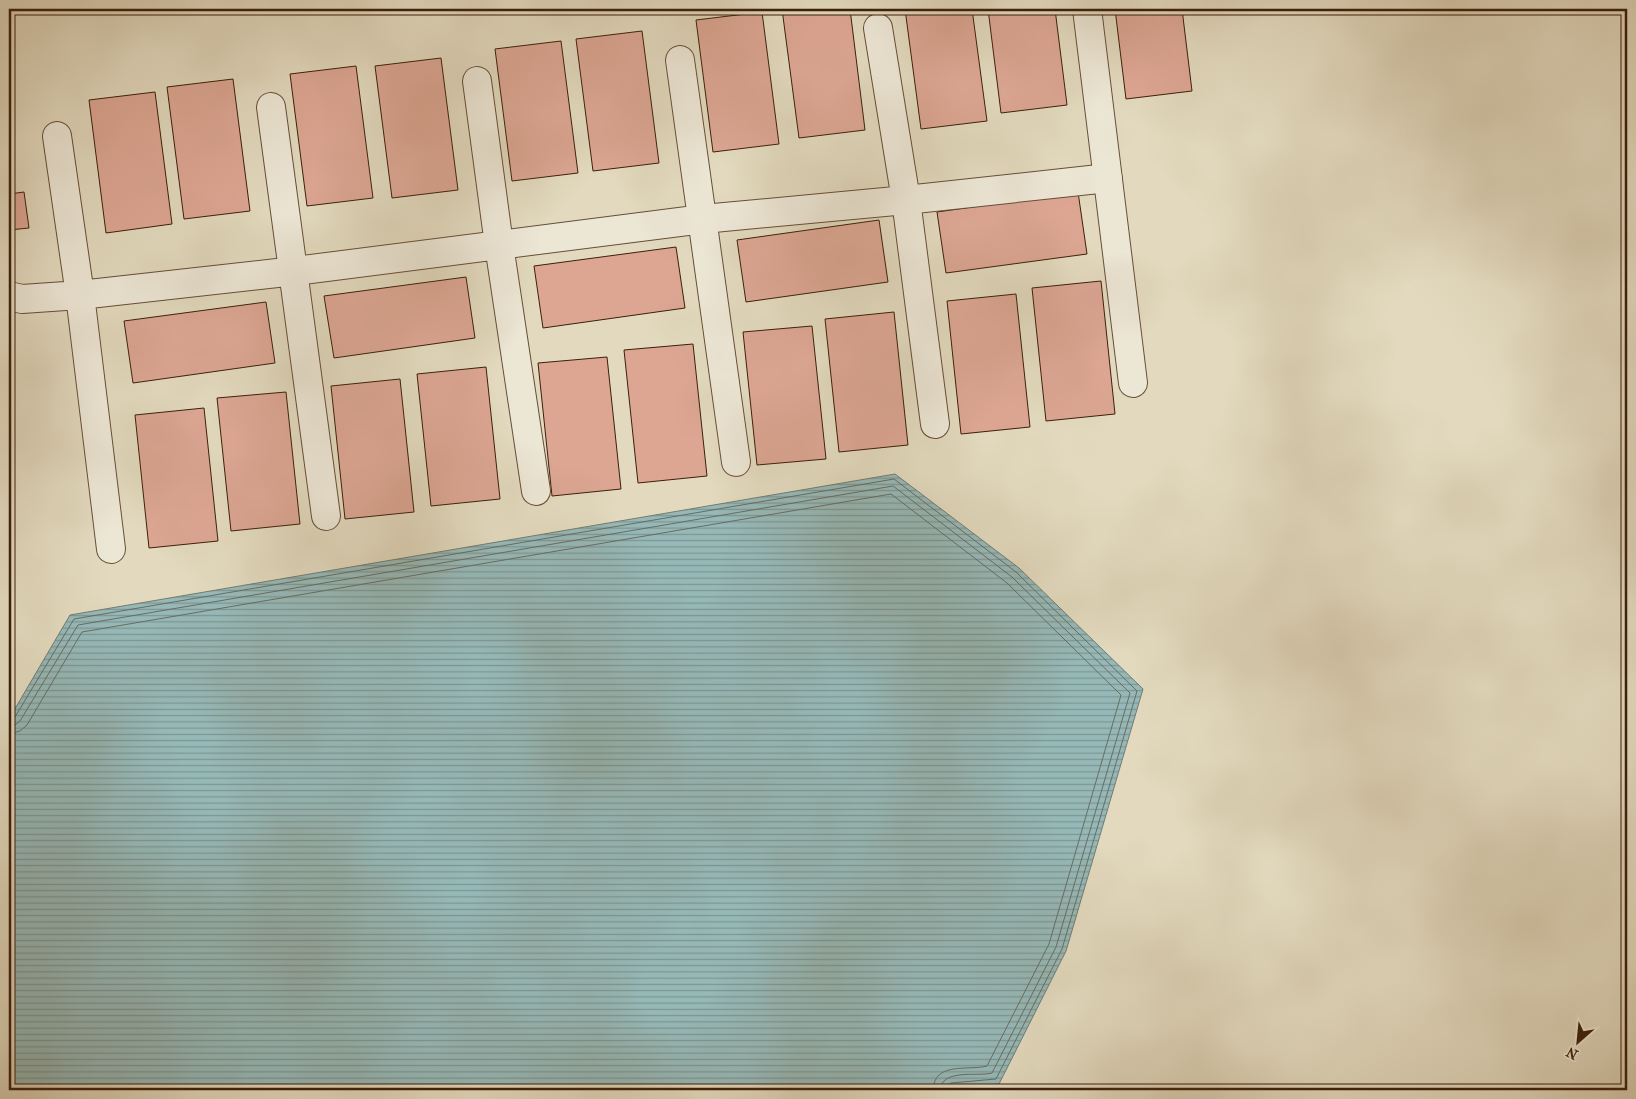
<svg xmlns="http://www.w3.org/2000/svg" width="1636" height="1099" font-family="'IM FELL French Canon',serif">
<style>
.water{fill:url(#water-rules);stroke:#727b72}
.lines{fill:none;stroke-linecap:round;stroke-linejoin:round}
.shore{stroke:#696c61;stroke-width:1}
.building{fill:#dca693;stroke:#3c1f0a}
.minor-casing{stroke:#664e37;stroke-width:30}
.minor{stroke:#ece6d5;stroke-width:28}
</style>
<defs>
<pattern id="water-rules" width="6" height="5" patternUnits="userSpaceOnUse" patternTransform="scale(1.25)"><rect width="6" height="5" fill="#96b9b8"/><path d="M0 2.5h6" fill="none" stroke="#7c9694"/></pattern>
</defs>
<rect width="100%" height="100%" fill="#e2d9be"/>
<filter id="stains"><feTurbulence type="fractalNoise" baseFrequency=".004" numOctaves="4"/><feColorMatrix values="0 0 0 0 .2 0 0 0 0 .09 0 0 0 0 .02 0 0 0 .5 -.17"/></filter>
<radialGradient id="worn" r=".72"><stop offset=".6" stop-color="#630" stop-opacity="0"/><stop offset="1" stop-color="#630" stop-opacity=".3"/></radialGradient>
<path class="water" d="M895,474L1019,568L1143,689L1066,951L999,1084L920,1090H9V719L70,615Z"/>
<g class="lines">
<path class="shore" d="M9,720L15,717L74,619L894,479L1016,572L1137,691L1062,949L996,1079L951,1083L947,1086V1090
M9,726L15,725L20,721L78,625L893,486L1012,577L1130,693L1056,947L992,1073C977,1077 942,1068 940,1090
M9,734L20,731L27,725L82,632L891,494L1007,583L1121,695L1049,944L987,1066C968,1071 934,1061 933,1090"/>
</g>
<path class="building" d="M782,9H850L865,130L799,138Z
M905,9H972L987,121L921,129Z
M988,9H1055L1067,105L1001,113Z
M1115,9H1182L1192,91L1126,99Z
M762,12L779,144L713,152L696,20Z
M642,31L659,163L593,171L576,39Z
M561,41L578,173L512,181L495,49Z
M441,58L458,190L392,198L375,66Z
M356,66L373,198L307,206L290,74Z
M233,79L250,211L184,219L167,87Z
M155,92L172,224L106,233L89,100Z
M24,192L29,228L9,230V194Z
M1078,192L1087,254L946,273L937,212Z
M879,220L888,282L746,302L737,240Z
M676,247L685,308L543,328L534,266Z
M466,277L475,338L334,358L324,296Z
M1101,281L1115,414L1046,421L1032,288Z
M1016,294L1030,427L961,434L947,301Z
M266,302L275,363L133,383L124,321Z
M894,312L908,445L839,452L825,319Z
M812,326L826,459L757,465L743,332Z
M693,344L707,476L638,483L624,350Z
M607,357L621,489L552,496L538,363Z
M486,367L500,499L431,506L417,374Z
M400,379L414,512L345,519L331,386Z
M286,392L300,524L231,531L217,398Z
M204,408L218,541L149,548L135,415Z"/>
<g class="lines">
<defs>
<path id="minor" d="M1087,9L1133,383
M878,28L906,200L935,424
M680,60L736,462
M477,81L499,245L536,491
M271,107L326,516
M57,136L80,295L111,549
M9,296L22,299L80,295L295,271L703,219L906,200L1108,178"/>
</defs>
<use href="#minor" class="minor-casing"/>
<use href="#minor" class="minor"/>
</g>
<rect width="1636" height="1099" fill="none" stroke="#e2d9be" stroke-width="30"/>
<rect x="10" y="10" width="1616" height="1079" fill="none" stroke="#3c1f0a" stroke-width="2.5"/>
<rect x="15" y="15" width="1606" height="1069" fill="none" stroke="#3c1f0a"/>
<g transform="translate(1578 1042) rotate(207)" stroke="#ece6d5" stroke-width="4" paint-order="stroke">
<path d="M0-4L9 19L0 12L-9 19Z" fill="#3c1f0a"/>
<text y="-8" font-size="14" font-weight="bold" text-anchor="middle" fill="#3c1f0a">N</text>
</g>
<rect width="100%" height="100%" filter="url(#stains)"/>
<rect width="100%" height="100%" fill="url(#worn)"/>
</svg>
